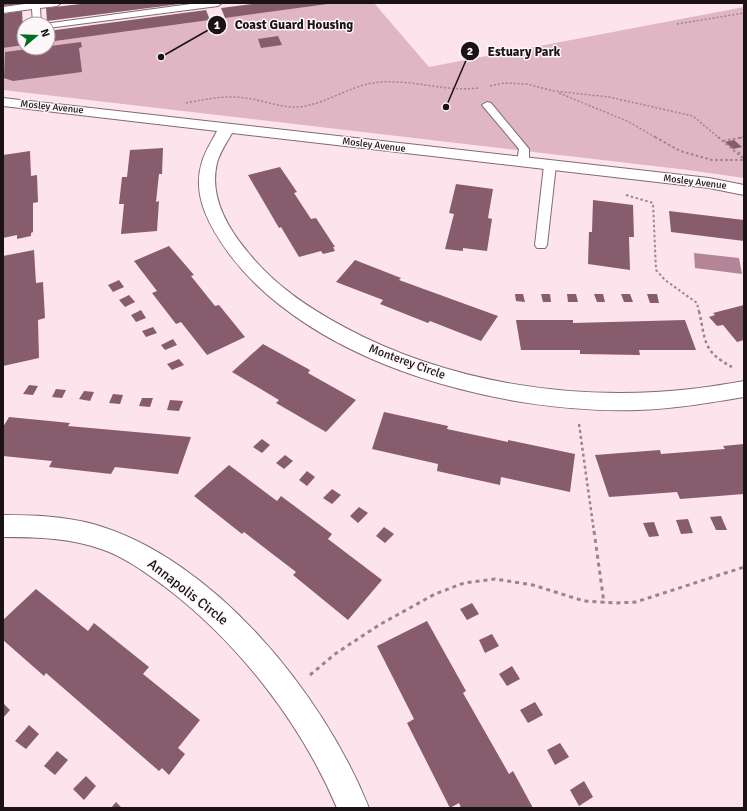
<svg xmlns="http://www.w3.org/2000/svg" width="747" height="811" font-family="Signika,sans-serif">
<style>
.green{fill:#e0b6c4}
.water{fill:#b38596}
.building{fill:#875c6c}
.lines{fill:none;stroke-linecap:round;stroke-linejoin:round}
.service-casing{stroke:#806a71;stroke-width:2}
.minor-casing{stroke:#806a71;stroke-width:2}
.path-far3{stroke:#98868c;stroke-width:1.5;stroke-dasharray:2 2;stroke-linecap:butt}
.path-far2{stroke:#98868c;stroke-width:2;stroke-dasharray:2.5 2.5;stroke-linecap:butt}
.path-far1{stroke:#98868c;stroke-width:2.5;stroke-dasharray:3 3;stroke-linecap:butt}
.path{stroke:#98868c;stroke-width:3;stroke-dasharray:4 4;stroke-linecap:butt}
.service{fill:#fff;fill-rule:evenodd}
.minor{fill:#fff;fill-rule:evenodd}
.labels{text-anchor:middle;dominant-baseline:central;stroke-width:3;stroke-linejoin:round;paint-order:stroke}
.far-street-label{font-size:10px;fill:#1b1215;stroke:#fdf7f9}
.street-label{font-size:12px;fill:#1b1215;stroke:#fdf7f9}
.near-street-label{font-size:14px;fill:#1b1215;stroke:#fdf7f9}
.leader{fill:none;stroke:#1b1215;stroke-width:1.5}
.callout-dot{fill:#1b1215;stroke:#fdf7f9;stroke-width:1.5}
.mark-label{font-size:12px;text-anchor:middle;font-weight:bold;fill:#fff}
.callout-label{font-size:13px;text-anchor:middle;font-weight:bold;fill:#1b1215;stroke:#fdf7f9;stroke-width:3;stroke-linejoin:round;paint-order:stroke}
</style>
<rect width="100%" height="100%" fill="#fde4ec"/>
<path class="green" d="M335,3H374L429,67L744,7V178L688,170L3,90V48L24,45V48H48V42Z"/>
<path class="water" d="M694,253L739,258L742,274L695,268Z"/>
<path class="building" d="M3,3H21V4L3,6Z
M89,3H180V4L47,21L46,8Z
M259,3H328V4L225,18L221,8Z
M206,10L210,20L48,42V31Z
M22,11L24,45L3,48V14Z
M278,36L282,45L261,48L258,39Z
M81,42L82,47L79,48L82,72L13,81L4,78L5,52Z
M734,140L742,147L733,149L725,142Z
M163,148L162,174H159L156,202L159,201L157,231L121,234L124,204H119L122,177H127L130,150Z
M30,151L31,176L37,175L38,202L33,203V232L31,233V236L17,239V235L3,238V155Z
M280,167L297,192L294,193L311,219L316,218L335,247H333L335,251L323,254L321,251L299,257L281,227L279,228L248,175Z
M456,184L493,189L488,218L492,219L487,251L463,248V251L445,249L454,214L449,213Z
M593,200L633,205L634,237H629L630,270L588,264L589,232H592Z
M669,211L744,220V241L671,232Z
M169,246L194,275L191,276L215,306L219,305L245,337L207,355L181,322L176,324L152,293L157,291L134,261Z
M34,250L36,283L43,282L45,318L38,320L39,358L3,366V256Z
M355,260L401,278L399,280L498,316L481,341L430,321L428,323L380,304L383,300L336,282Z
M119,280L124,287L113,292L108,285Z
M515,294H523L525,302L516,301Z
M541,294H550L551,302H543Z
M567,294H576L578,302H568Z
M594,294H603L605,302H597Z
M621,294H630L633,302H624Z
M647,294H657L659,303H650Z
M129,295L135,302L125,307L119,300Z
M744,305V340L737,342L723,325L717,326L709,317L715,315L713,313Z
M141,310L146,318L136,322L131,315Z
M516,320H573V323L685,320L696,350H639L640,355L580,354V350H521Z
M153,327L157,333L146,337L142,331Z
M173,339L177,345L165,350L161,345Z
M263,344L310,370L308,373L356,400L326,432L276,403L279,400L232,372Z
M179,359L184,365L172,370L167,364Z
M29,385L38,386L33,395L23,394Z
M56,389L66,390L62,398L52,397Z
M84,391L94,392L90,401L79,399Z
M113,394L123,395L120,404L109,403Z
M142,398H153L150,407L139,406Z
M170,400L183,401L179,411L167,410Z
M384,412L448,426L447,429L508,442V440L575,454L570,492L501,477L500,485L437,471L438,464L372,449Z
M9,417L70,423L68,426L191,437L178,474L115,467L111,474L49,467L52,461L3,456V427Z
M262,439L270,445L262,453L253,447Z
M744,444V494L680,499L677,492L609,497L595,455L660,450L661,454L725,449L723,446Z
M285,455L293,461L284,469L276,463Z
M229,465L277,501L281,496L332,534L328,539L382,580L348,620L293,575L296,572L244,532L242,534L194,496Z
M307,471L315,477L307,486L299,480Z
M332,489L341,495L332,504L323,498Z
M359,507L368,513L358,523L350,516Z
M721,516L727,530H716L710,517Z
M688,519L693,533L681,534L676,520Z
M654,522L659,536L649,537L643,523Z
M384,527L394,534L385,543L376,536Z
M36,589L88,631L94,623L149,667L143,674L200,720L178,748L185,754L169,775L162,768L159,771L46,673L44,676L3,640V620Z
M472,603L479,614L467,620L460,609Z
M427,621L466,691L463,693L509,774L513,771L533,808H461L459,803L450,808L407,723L414,719L377,646Z
M492,634L499,646L485,653L479,640Z
M512,666L520,679L507,686L499,674Z
M535,702L543,715L528,723L520,710Z
M3,703L10,710L3,718Z
M29,725L39,734L26,749L15,741Z
M560,743L569,757L555,765L547,750Z
M57,751L68,760L55,775L44,766Z
M86,776L96,786L84,800L73,789Z
M584,781L593,797L579,806L570,790Z
M116,802L122,808H111Z"/>
<g class="lines">
<defs>
<path id="service" d="M32,3H61L57,6L40,8L41,24H33L32,9L3,13V7Z
M198,3H222L218,6L48,28V24H44Z
M487,102L491,103L529,149V162L527,164L523,165L517,162L519,149L482,105Z
M550,162L556,165L547,245L545,248H537L535,245L544,165Z"/>
<path id="minor" d="M3,98L709,178L744,185V195L709,188L232,133C227,142 220,152 217,163C209,196 227,227 247,251C273,284 307,307 344,327C448,383 574,402 691,389C709,387 726,384 744,381V397C708,403 673,409 637,410C503,414 314,366 230,255C211,229 191,196 202,162C205,151 212,141 217,131L3,106Z
M3,515C33,515 63,516 93,524C214,558 324,695 369,808H337C301,723 238,642 164,586C146,573 126,558 104,550C72,538 37,537 3,537Z"/>
</defs>
<use href="#service" class="service-casing"/>
<use href="#minor" class="minor-casing"/>
<path class="path-far3" d="M677,24L744,13
M490,86L504,83L527,84L554,91L609,97L693,116L719,138
M559,93L627,121L657,138
M186,103C206,99 226,95 246,98C263,100 281,108 297,107C327,105 352,83 382,82C415,80 446,92 479,88
M740,138L744,137"/>
<path class="path-far2" d="M655,137L680,151L712,160H744
M718,137L744,159
M723,141L744,137
M738,153L744,152
M626,195L653,203L656,270L665,280L697,303L699,312"/>
<path class="path-far1" d="M699,311C706,341 702,351 732,367
M579,424L594,532"/>
<path class="path" d="M594,531L604,603
M310,675L335,654L379,625L435,594L464,583L495,579L533,585L584,601L617,603L636,602L744,567"/>
<use href="#service" class="service"/>
<use href="#minor" class="minor"/>
</g>
<g class="labels">
<g class="far-street-label">
<text transform="translate(52 107) rotate(6)">Mosley Avenue</text>
<text transform="translate(374 145) rotate(7)">Mosley Avenue</text>
<text transform="translate(695 182) rotate(7)">Mosley Avenue</text>
</g>
<g class="street-label">
<text transform="translate(407 362) rotate(20)">Monterey Circle</text>
</g>
<g class="near-street-label">
<text transform="translate(188 592) rotate(38)">Annapolis Circle</text>
</g>
</g>
<path class="leader" d="M161 57L217 25M446 107L470 51"/>
<g class="callout-dot">
<circle cx="161" cy="57" r="4"/>
<circle cx="446" cy="107" r="4"/>
<circle cx="217" cy="25" r="10"/>
<circle cx="470" cy="51" r="10"/>
</g>
<g class="mark-label">
<text x="217" y="29">1</text>
<text x="470" y="55">2</text>
</g>
<g class="callout-label">
<text x="294" y="29">Coast Guard Housing</text>
<text x="524" y="56">Estuary Park</text>
</g>
<rect width="747" height="811" fill="none" stroke="#1b1215" stroke-width="8"/>
<g transform="translate(36 36) rotate(71)"><circle r="19" fill="#fdf7f9" stroke="#a39b9e"/>
<path d="M0-3L7 15L0 10L-7 15Z" fill="#026e1e"/>
<text y="-6" font-size="11" font-weight="bold" text-anchor="middle" fill="#1b1215">N</text>
</g>
</svg>
